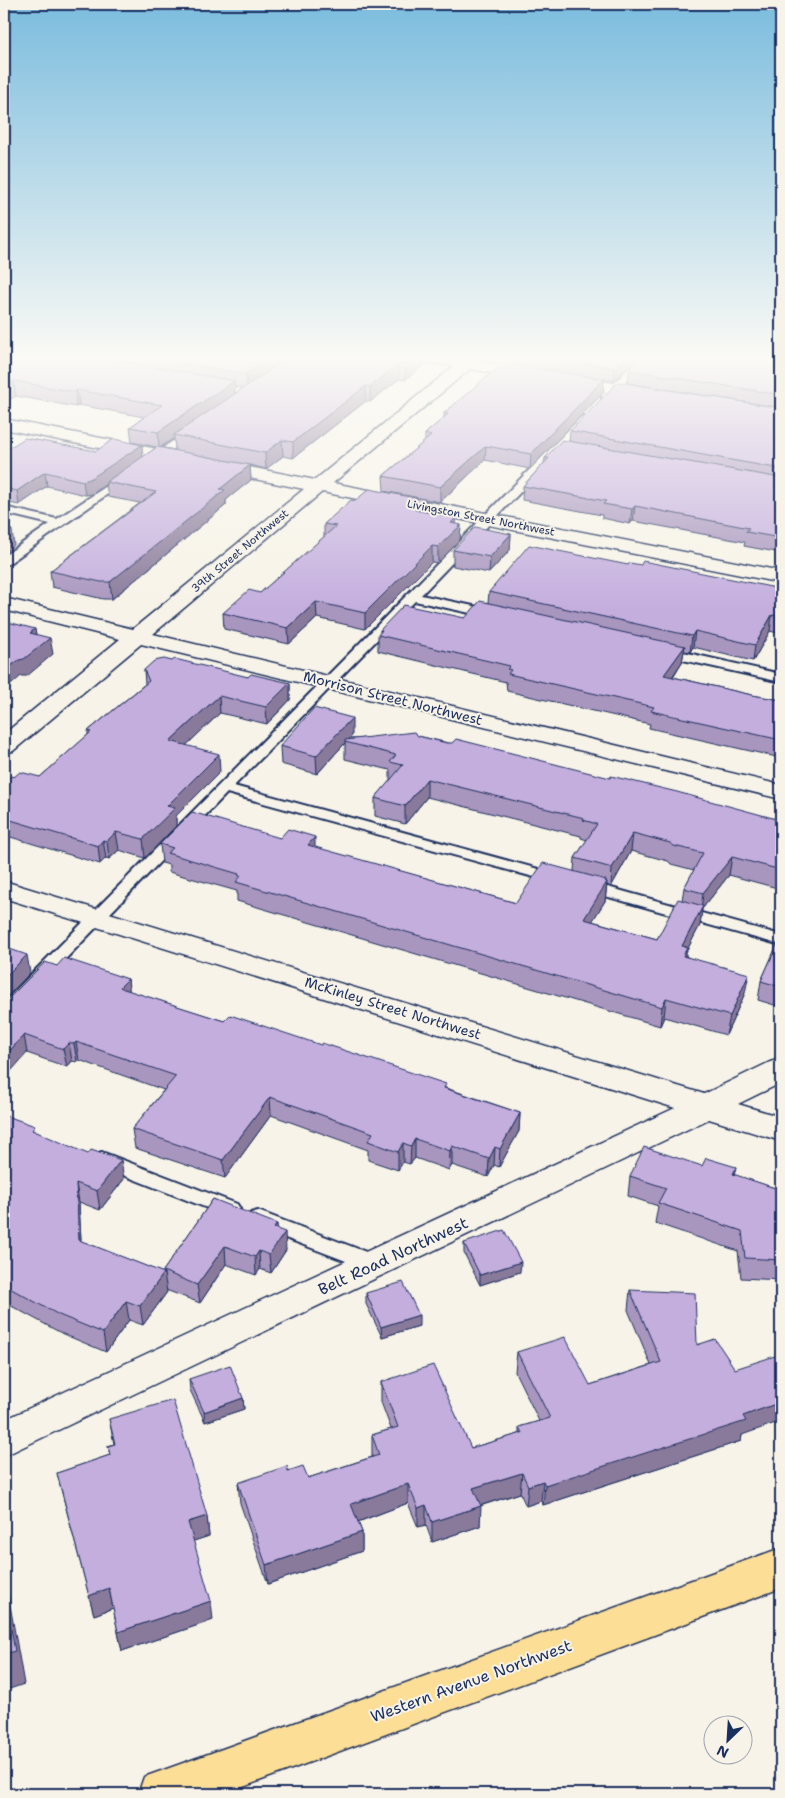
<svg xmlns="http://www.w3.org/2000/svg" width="785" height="1798" font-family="'Shantell Sans',sans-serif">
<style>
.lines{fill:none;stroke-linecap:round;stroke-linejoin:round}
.service-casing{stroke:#1b2f5e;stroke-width:4}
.minor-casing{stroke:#1b2f5e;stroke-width:3}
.primary-casing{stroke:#1b2f5e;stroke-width:3}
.service{fill:#f7f3e8;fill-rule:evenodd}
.minor{fill:#f7f3e8;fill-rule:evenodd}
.primary{fill:#fcde96;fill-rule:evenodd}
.wall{fill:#a996bf;stroke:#1b2f5e;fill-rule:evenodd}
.shaded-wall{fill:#897a9b;stroke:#1b2f5e}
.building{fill:#c4aede;stroke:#1b2f5e}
.labels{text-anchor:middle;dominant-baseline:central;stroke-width:4;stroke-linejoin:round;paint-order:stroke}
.far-street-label{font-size:11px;fill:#1b2f5e;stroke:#f7f3e8}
.street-label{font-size:14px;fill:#1b2f5e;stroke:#f7f3e8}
.near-street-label{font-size:16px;fill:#1b2f5e;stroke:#f7f3e8}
</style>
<rect width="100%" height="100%" fill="#f7f3e8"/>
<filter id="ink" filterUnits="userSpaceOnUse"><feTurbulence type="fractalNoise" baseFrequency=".02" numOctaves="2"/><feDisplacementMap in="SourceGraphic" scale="10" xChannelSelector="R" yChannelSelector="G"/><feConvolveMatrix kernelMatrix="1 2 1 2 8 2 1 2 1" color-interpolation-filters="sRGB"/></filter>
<g filter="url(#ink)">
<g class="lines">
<defs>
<path id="service" d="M641,356H651L608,399H602V395Z
M585,416L590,419L589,421L421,595L497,611L499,614L497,617L493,618L415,601L234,786L564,876L566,879L564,882H552L227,793L10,1016L4,1018V1002L357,646L581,417Z
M191,429L196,432L195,434L154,463H146L145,461L146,459Z
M125,474L129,475L130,477L129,479L8,564L4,565V556L50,524L4,513V507L57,519Z
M661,647L781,674V682L656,654L654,651L656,648Z
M586,881L781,935V945L580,889L578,886L580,883Z
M102,1152L237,1204L240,1209L237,1214L230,1217L95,1164L92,1159L95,1154Z
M258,1211L382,1258L385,1264L382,1270L375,1272L251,1225L248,1219L251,1213Z"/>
<path id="minor" d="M411,356H448L463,359L466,356H484L479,361L650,389L656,390L658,394L656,398L650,399L470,369L333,483L781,571V583L322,492L153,634L781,785V799L141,644L13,751L4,753V734L120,639L4,610V598L133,629L304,489L4,429V419L315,480L454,366L419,361L413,359Z
M4,881L704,1094L770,1062L781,1059V1083L738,1104L781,1117V1141L709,1119L4,1456V1420L675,1108L4,898Z"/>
<path id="primary" d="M781,1548V1588L224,1794H138L144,1777L161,1771Z"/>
</defs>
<use href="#service" class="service-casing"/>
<use href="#minor" class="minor-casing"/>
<use href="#primary" class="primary-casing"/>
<use href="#service" class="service"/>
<use href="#minor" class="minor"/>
<use href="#primary" class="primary"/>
</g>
<path class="wall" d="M4,356H425V364L405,380L399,379L370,402L366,401L293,458L283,456L266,469L250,465L251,480L226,500V505L112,599H103L52,587L50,571L140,503L108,497L106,484L92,494L85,495L47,486L19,505L4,502V451H96L143,457L157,447L132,442L130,427L144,417L79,405L76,407L16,396L4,403ZM235,387L243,388L235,394ZM174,438L175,450L160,447Z
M515,356H638L614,381L604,379L603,393L530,469L485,460L440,502L384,491L383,476L425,441V434L444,418V413L515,365Z
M781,356V408L628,383L629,370Z
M781,408V553L744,546L745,542L633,521L630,524L602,518V515L522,500L523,486L544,463L545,458L569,442L570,431Z
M426,500V512L456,518V524L461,525L460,540L438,563L432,562L365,629L317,618L289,644L224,629L223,613L260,593L324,537V524L355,501Z
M511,534L510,550L489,573L453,566V550Z
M628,565L781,589V634L770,631L753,661L693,647L690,652L684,651L682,662L673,677L752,695L781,700V758L649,728L650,724L507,691L506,682L378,651V635L380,633V630L465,618L488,603L489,592Z
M144,670L248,677L290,683V700L267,724L220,713L186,745L220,772L176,816V826L145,858L119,850L109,859L106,858L100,864L4,835V782L14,777H40L88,735V731L145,684Z
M352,736L349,739L418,736L780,820L781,818V889L729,875L702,909L700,925L686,952V956L745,993L726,1035L664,1017L660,1026L237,901V891L169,872V865L162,863L160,844L280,838L516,903L574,871L575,858L587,840L581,838V836L427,797L405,824L375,816V798L391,780L390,779V770L345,759V743L317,774L281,764L280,746ZM631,851L668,861L671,864L694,870L684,888L682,900L657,939L592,921L605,901L607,885L611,887Z
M781,936V1007L758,1000L761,981Z
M57,966L128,979L129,991L224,1021L446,1088L520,1113L519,1131L499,1167L494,1165L488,1177L452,1165L449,1170L415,1158L410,1164L403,1162L398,1170L368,1160V1150L271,1115L225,1178L135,1148L132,1129L164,1090L79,1060L77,1062L72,1061L67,1067L27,1053L8,999Z
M4,1115L124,1179L100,1210L79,1202L81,1241L163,1273V1271L213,1199L278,1230L286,1250L271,1273L260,1269L256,1275L226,1264L200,1303L166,1290L167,1292L143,1325L129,1320L106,1352L63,1334L4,1302Z
M702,1166L736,1167L734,1175L781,1190V1280L741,1278L738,1251L655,1223L658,1206L628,1196L630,1176Z
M464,1243L520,1272L480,1285L464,1253Z
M630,1290L697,1345L742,1435L741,1441L543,1505L541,1501L526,1506L520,1493L480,1506V1526L432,1542L426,1525L418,1527L408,1503L358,1522L362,1532V1551L268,1584L240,1503L238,1483L288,1471L308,1478L372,1457V1435L391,1429L381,1402V1382L471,1448L519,1434V1427L539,1421L515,1372L517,1352L590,1385L651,1365L628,1310Z
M366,1293L419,1326L382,1337L366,1304Z
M189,1379L243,1398L244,1409L205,1422L190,1390Z
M109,1419L207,1516L209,1536L193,1541L213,1620L122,1651L113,1608L94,1615L62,1493L57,1473L110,1455L108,1446L114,1444Z"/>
<path class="shaded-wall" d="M273,356H295L247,389L246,374Z
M416,356H425V364L405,380V365Z
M627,356H638L614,381L615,368Z
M399,364V379L370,402V387Z
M604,379L603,393L530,469L531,454Z
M14,381L16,396L4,403V387Z
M234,381L235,396L174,435V438L159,448L158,432Z
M366,386V401L293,458V442Z
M77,390L79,405L76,407L75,392Z
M282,440L283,456L266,469L265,453Z
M142,445L143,459L106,482V484L92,494L85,495L83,481Z
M486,446L485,460L440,502V487Z
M250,465L251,480L226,500V505L112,599L110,582L220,489Z
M45,472L47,486L19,505L17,491Z
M426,500V515L415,510Z
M635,506L633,521L630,524L632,509Z
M456,518V530L461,525L460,540L438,563V547L451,523Z
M12,530L14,545L4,553V535Z
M511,534L510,550L489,573L490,557Z
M432,546V562L365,629V613Z
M316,602L317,618L289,644L288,628Z
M772,615L770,631L753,661L755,645Z
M35,629L38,645L30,633Z
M695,631L693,647L690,652L692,636Z
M50,638L53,654L27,676H21L4,691V671L19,660Z
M685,646L682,662L662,692L664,675Z
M290,683V700L267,724L266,707Z
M219,696L220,713L172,759L170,741Z
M352,718V736L346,742H345V743L317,774L316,756Z
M219,754L220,772L176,816V826L145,858L143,839L167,806Z
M427,779V797L405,824V806Z
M116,832L119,850L109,859L107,841Z
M633,833L631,851L611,887L612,868Z
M315,837V855L308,845Z
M103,840L106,858L100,864L98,846Z
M732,857L729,875L702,909L700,925L686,952L684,966L682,946L701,910L703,893Z
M606,880L605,885L607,882L605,901L582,938L584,919Z
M27,955L30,973L4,1000V978Z
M749,974L745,993L726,1035L730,1016Z
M128,979L130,997L120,987Z
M666,998L664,1017L660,1026L662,1007Z
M24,1035L27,1053L4,1079V1057Z
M76,1042L79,1060L77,1062L74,1044Z
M69,1043L72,1061L67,1067L63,1049Z
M270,1097L271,1115L225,1178L223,1160Z
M520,1113L519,1131L499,1167L500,1149Z
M415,1139V1158L410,1164L411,1146Z
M403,1143V1162L398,1170V1152Z
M452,1146V1165L449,1170L450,1151Z
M495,1147L494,1165L488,1177L489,1159Z
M121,1160L124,1179L100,1210L97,1191Z
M76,1183L79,1202L82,1259L79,1240Z
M277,1224L279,1241L285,1232L286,1250L271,1273L269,1255L274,1228Z
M225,1246L226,1264L200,1303L197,1285Z
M259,1251L260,1269L256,1275L255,1257Z
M521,1262L520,1272L480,1285V1275Z
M164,1273L167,1292L143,1325L140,1306Z
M126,1301L129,1320L106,1352L103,1333Z
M419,1315V1326L382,1337L381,1327Z
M243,1398L244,1409L205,1422L204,1412Z
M781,1402V1421L742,1435L741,1441L543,1505L545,1485Z
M522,1473L520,1493L472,1508L473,1488Z
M543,1481L541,1501L526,1506L528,1486Z
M408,1484V1503L352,1524L351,1504Z
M426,1505V1525L418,1527V1508Z
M481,1506L480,1526L432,1542V1522Z
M207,1516L209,1536L191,1542L188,1522Z
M362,1532V1551L268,1584L266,1565Z
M4,1571L24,1684L4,1691Z
M109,1588L113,1608L94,1615L89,1596Z
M211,1601L213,1620L122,1651L118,1632Z
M4,1691L7,1707L4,1708Z"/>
<path class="building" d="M4,356H92L234,381L158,432L130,427L162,405L77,390L75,392L14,381L4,387Z
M144,356H273L246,374Z
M291,356H416L405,365L399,364L370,387L366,386L293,442L282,440L265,453L174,435Z
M539,356H627L615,368Z
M643,356H781V395L629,370Z
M503,363L604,379L531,454L486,446L440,487L383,476L431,436L425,434L448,414L444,413Z
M618,382L781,408V469L570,431Z
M25,438L96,451L114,439L142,445L90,479L83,481L45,472L17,491L4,488V451Z
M562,440L781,478V538L746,532L749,528L635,506L632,509L603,504L606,501L523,486L549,458H545Z
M157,447L250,465L220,489L225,490L110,582H101L50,571L156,492L106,482Z
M369,489L426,500L415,510L456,518L451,523L461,525L438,547L432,546L365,613L316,602L288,628L223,613L249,590L260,593L336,526L324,524L351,500L355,501Z
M475,527L511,534L490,557L453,550Z
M4,528L12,530L4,535Z
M529,545L628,565L630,563L641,565L643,561L781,589V617L772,615L755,645L695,631L692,636L489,592Z
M480,601L685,646L664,675L752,695L781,700V740L651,711L654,707L508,674L511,670L507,669L510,666L378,635L382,630H380L404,605L465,618Z
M4,621L35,629L30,633L50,638L24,659L19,660L4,671Z
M164,659L172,661L175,659L248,677L251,674L290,683L266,707L219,696L170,741L219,754L167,806L175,808L143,839L116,832L107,841L103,840L98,846L4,818V782L11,776L14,777L20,772L40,777L91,732L88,731L149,681L144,670L154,661Z
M314,708L352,718L316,756L280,746Z
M414,732L418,736L447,743H452L456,739L610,778L611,776L677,792L780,820L781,818V870L732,857L703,893L684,888L703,853L674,846L670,843L633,833L612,868L575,858L597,824L583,820L584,818L427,779L405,806L375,798L403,765L390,762L396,755L345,742V740Z
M192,812L280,838L288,829L315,837L308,845L516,903L543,863L606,880L605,881L607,882L584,919L657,939L678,899L703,906L682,946L687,947L683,956L749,974L730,1016L666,998L662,1007L236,882L241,876L238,875L239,874L167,853L173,848L160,844Z
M781,936V987L761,981Z
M4,947L27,955L4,978Z
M64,958L128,979L120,987L124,989L224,1021L230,1015L321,1045L322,1043L446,1084L444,1088L520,1113L500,1149L495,1147L489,1159L452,1146L450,1151L415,1139L411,1146L403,1143L398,1152L368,1141L373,1133L270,1097L223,1160L132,1129L176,1076L76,1042L74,1044L69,1043L63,1049L24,1035L4,1057V1000L8,999L45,962L57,966Z
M4,1115L35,1126L32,1130L88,1154L91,1150L121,1160L97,1191L76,1183L79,1240L164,1273L140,1306L126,1301L103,1333L59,1315L4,1285Z
M644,1147L702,1166L706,1158L736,1167L733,1174L781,1190V1260L745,1258L742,1231L658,1203L666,1188L630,1176Z
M213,1199L277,1224L274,1228L285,1232L269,1255L259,1251L255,1257L225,1246L197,1285L163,1271Z
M504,1230L521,1262L480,1275L464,1243Z
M403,1282L419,1315L381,1327L366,1293Z
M630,1290L695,1293L697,1345L715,1339L735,1369L781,1354V1402L743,1416L746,1421L545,1485L543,1481L528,1486L522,1473L473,1488L481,1506L432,1522L426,1505L418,1508L408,1484L351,1504L362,1532L266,1565L238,1483L287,1466L288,1471L303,1466L308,1478L379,1455L372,1435L398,1427L381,1382L433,1365L471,1448L522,1433L519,1427L550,1418L517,1352L565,1337L590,1385L661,1362Z
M230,1365L243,1398L204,1412L189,1379Z
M173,1400L207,1516L188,1522L211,1601L118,1632L109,1588L89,1596L57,1473L110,1455L108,1446L115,1444L109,1419Z
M4,1590L15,1651L4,1654Z"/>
</g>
<linearGradient id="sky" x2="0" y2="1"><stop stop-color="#7bbcde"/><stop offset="0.59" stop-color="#fbfaf5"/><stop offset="1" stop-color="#fbfaf5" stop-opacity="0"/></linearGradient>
<rect width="785" height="608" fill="url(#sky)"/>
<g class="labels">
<g class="far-street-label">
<text transform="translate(481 518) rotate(11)">Livingston Street Northwest</text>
<text transform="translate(240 551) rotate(-40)">39th Street Northwest</text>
</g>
<g class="street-label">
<text transform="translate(393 698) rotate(14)">Morrison Street Northwest</text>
<text transform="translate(393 1008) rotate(17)">McKinley Street Northwest</text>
</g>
<g class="near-street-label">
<text transform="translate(393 1256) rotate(-25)">Belt Road Northwest</text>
<text transform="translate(471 1681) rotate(-20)">Western Avenue Northwest</text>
</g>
</g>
<rect width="785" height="1798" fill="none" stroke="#f7f3e8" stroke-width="20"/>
<rect x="10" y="10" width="765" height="1778" fill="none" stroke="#1b2f5e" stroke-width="2" filter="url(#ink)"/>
<g transform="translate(728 1740) rotate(205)"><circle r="24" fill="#f7f3e8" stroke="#9fa5b1"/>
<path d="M0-4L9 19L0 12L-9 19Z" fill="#1b2f5e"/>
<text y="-8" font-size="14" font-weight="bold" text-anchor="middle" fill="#1b2f5e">N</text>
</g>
</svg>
